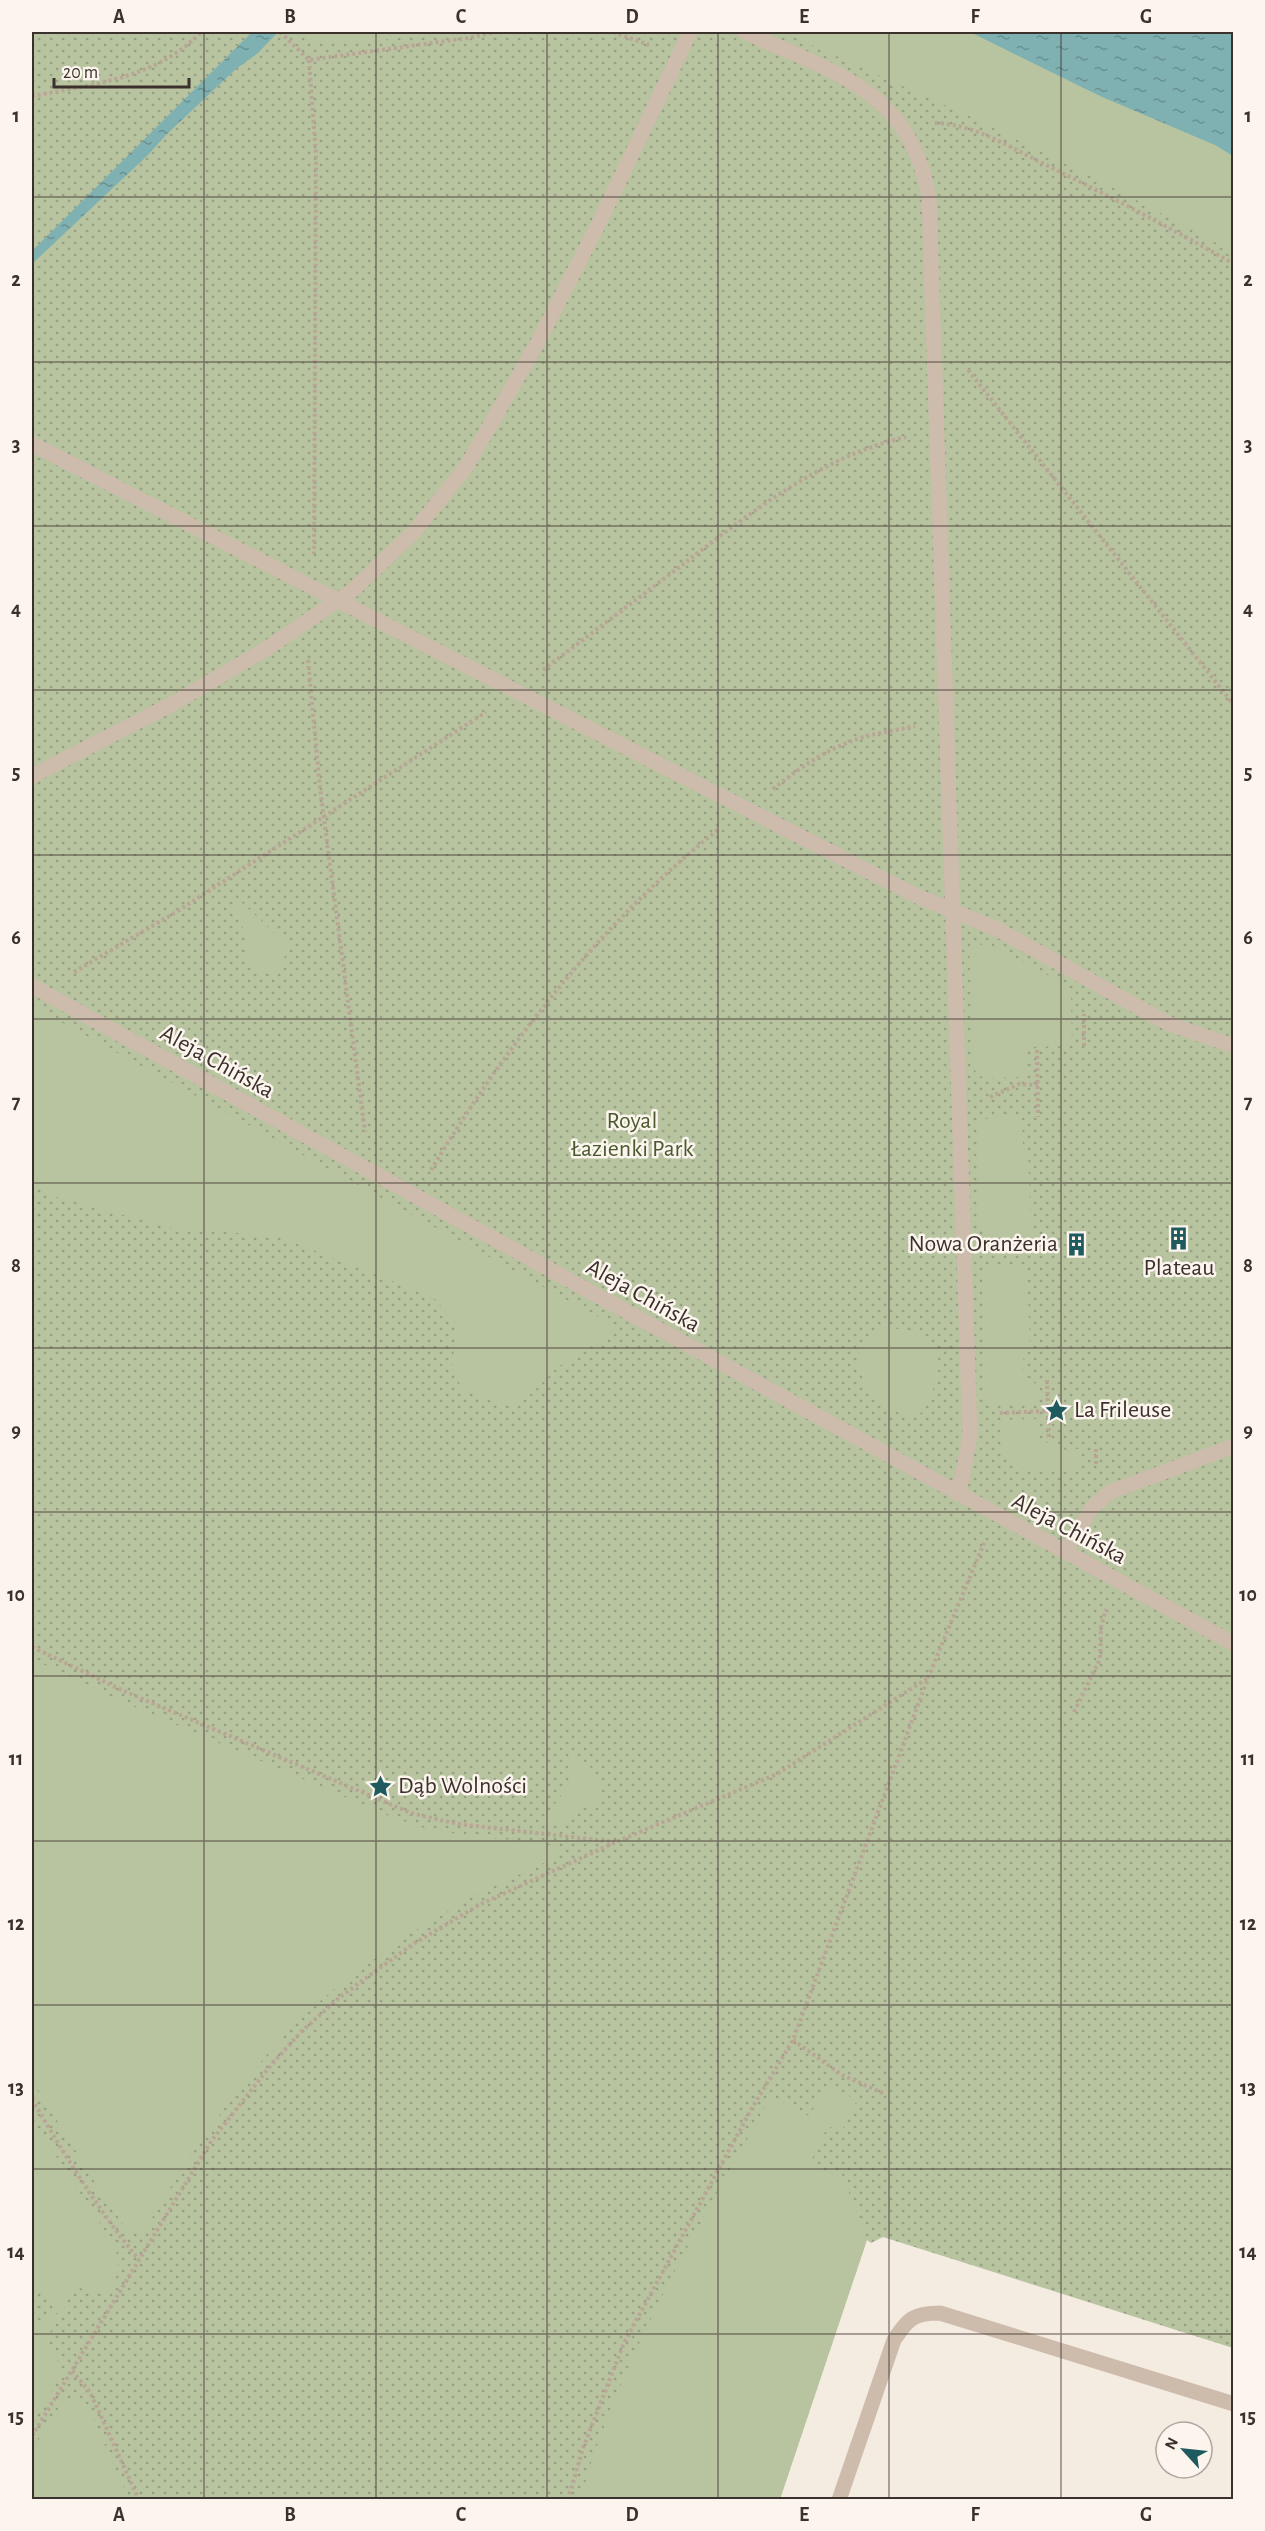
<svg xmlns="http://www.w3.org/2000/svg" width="1265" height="2531" font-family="'Alegreya Sans',sans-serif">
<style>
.park{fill:url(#park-dots)}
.garden{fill:#b8c4a0}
.water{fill:url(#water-ripples)}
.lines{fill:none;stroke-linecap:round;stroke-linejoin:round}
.path{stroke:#b9a596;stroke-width:4;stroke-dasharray:3 3;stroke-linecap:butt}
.service{stroke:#cdbbac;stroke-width:15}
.pedestrian{stroke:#cdbbac;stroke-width:15}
.grid{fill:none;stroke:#3b302b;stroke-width:1.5;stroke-opacity:0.55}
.labels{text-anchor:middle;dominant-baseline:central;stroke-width:5;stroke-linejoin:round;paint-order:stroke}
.street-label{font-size:24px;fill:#3b302b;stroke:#fbf5ee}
.park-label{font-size:24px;fill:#4a5a2e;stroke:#fbf5ee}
.poi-label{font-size:24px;fill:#3b302b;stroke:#fbf5ee;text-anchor:start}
.neatline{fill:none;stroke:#3b302b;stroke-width:2}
.grid-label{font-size:20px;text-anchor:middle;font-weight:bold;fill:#3b302b}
</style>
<defs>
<pattern id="park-dots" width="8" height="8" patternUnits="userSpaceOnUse" patternTransform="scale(1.5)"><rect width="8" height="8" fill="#b8c4a0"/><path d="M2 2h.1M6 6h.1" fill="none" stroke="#97a083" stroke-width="1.8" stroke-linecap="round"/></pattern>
<pattern id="water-ripples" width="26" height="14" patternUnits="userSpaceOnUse" patternTransform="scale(1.5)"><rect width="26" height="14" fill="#7fb0b2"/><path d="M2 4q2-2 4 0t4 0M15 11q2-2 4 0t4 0" fill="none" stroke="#699091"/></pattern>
</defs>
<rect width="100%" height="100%" fill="#f4ebe1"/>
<path class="park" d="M32,32H1233V2348L883,2237L871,2243L867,2240L780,2499L32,2500Z"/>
<path class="garden" d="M296,32H443C397,40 354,43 307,41L308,39Z
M783,32H970L1100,96L1215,145L1233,156V252L1099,180L969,116Z
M236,897L287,945L284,959L276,971L264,974L249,965L244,958L249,937L232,911Z
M976,944L992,946L1059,981L1071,993L1072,1046L1028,1047L1027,1077L984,1078L978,1075L974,1069L969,946Z
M32,1006L620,1329L558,1367L527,1398L511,1404L491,1401L462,1389L452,1367L457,1324L433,1297L277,1236L172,1228L56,1197L32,1185Z
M1022,1117L1023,1147L1028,1148L1031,1235C1015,1236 984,1244 979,1224L977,1126C986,1113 1008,1117 1022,1117Z
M1027,1264L1030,1347L1025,1348L1022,1370L1026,1371L1027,1384L1037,1383L1038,1404L995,1405L989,1402L984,1393L982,1273L990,1265Z
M881,1327C945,1332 952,1361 921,1413C882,1426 828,1357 881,1327Z
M1038,1419L1039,1443L1058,1442L1059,1450L1079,1449L1080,1470C1050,1471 1026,1478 1003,1455L999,1420Z
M32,1659L121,1701L389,1816L430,1830L480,1837L544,1843L556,1848L559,1856L477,1894L406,1936L334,1989L279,2038L283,2045L281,2049L277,2051L271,2050C221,2108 183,2165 145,2230L138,2234L127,2230L101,2192L32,2080Z
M575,1756C593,1763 615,1795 593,1811L586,1807C577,1811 574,1814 570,1822H545C549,1805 569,1792 570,1781C572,1773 566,1764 566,1757Z
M827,2086L857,2100L841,2132L828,2126L810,2163L836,2176L840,2169L867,2239L780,2499H580C619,2362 691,2240 760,2116L772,2096L809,2116Z
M32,2119L114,2245C122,2262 119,2297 93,2293C87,2292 81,2288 75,2285L60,2315L51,2310L56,2299L32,2288Z
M49,2313L58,2317L43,2346C79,2366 47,2397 32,2421V2316L44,2323Z
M73,2397L81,2398L86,2403L129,2499H32V2450L63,2401Z"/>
<path class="water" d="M252,32H278L258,53L236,69L167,134L148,155L32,264V251Z
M970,32H1233V156L1215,145L1100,96Z"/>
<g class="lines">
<path class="path" d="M280,32L309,60L468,38L495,32
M613,32L649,45
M309,60L316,155L314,554
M32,96C91,85 158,78 201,32
M935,123C973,124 1008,146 1042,163C1107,195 1171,228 1234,264
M968,370L1234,705
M308,660L320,788L365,1132
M543,670C589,635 636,600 682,565C749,514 821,456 906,437
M773,789C801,767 829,747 864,737C881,732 898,730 915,726
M74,972L176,912L486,712
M1084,1046V1014
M1037,1050L1038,1117
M990,1097L1019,1084L1038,1085
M431,1170C508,1043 602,921 719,829
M995,1250L1028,1249
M1047,1380L1049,1438
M1000,1413L1048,1411
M1096,1449V1466
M32,1647L124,1691L411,1813L458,1824L615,1842
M1074,1712L1100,1659L1101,1627L1106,1609
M793,2040L842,2075L885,2094
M32,2099C64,2154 98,2210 139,2260
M72,2371L90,2392L139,2500
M32,2436L212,2140L271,2065L301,2032L340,1997L413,1944L479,1905L616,1842L777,1774L928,1678
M568,2500L583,2448L624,2343L752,2108L793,2040L928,1678L984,1543"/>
<path class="service" d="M839,2500L894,2340C908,2319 913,2313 940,2313L1234,2404"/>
<path class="pedestrian" d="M745,32C833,73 911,89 929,198L970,1435L962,1480L956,1493
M32,444L917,896L997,929L1169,1024L1234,1046
M32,776L174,703L266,649L353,590L415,531L466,467L538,342L600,221L690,32
M32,986L1234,1644
M1065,1552L1092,1508L1110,1492L1234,1446"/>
</g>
<path class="grid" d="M204,32V2500M376,32V2500M547,32V2500M718,32V2500M889,32V2500M1061,32V2500M32,197H1234M32,362H1234M32,526H1234M32,690H1234M32,855H1234M32,1019H1234M32,1183H1234M32,1348H1234M32,1512H1234M32,1676H1234M32,1841H1234M32,2005H1234M32,2169H1234M32,2334H1234"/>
<defs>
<symbol id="building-bare" viewBox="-9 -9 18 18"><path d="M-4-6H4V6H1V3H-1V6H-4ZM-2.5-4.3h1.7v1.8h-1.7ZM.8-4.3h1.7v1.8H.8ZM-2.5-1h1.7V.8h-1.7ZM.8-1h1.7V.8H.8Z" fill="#1f5a5e" stroke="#fbf5ee" stroke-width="2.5" paint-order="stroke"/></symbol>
<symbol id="sight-bare" viewBox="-9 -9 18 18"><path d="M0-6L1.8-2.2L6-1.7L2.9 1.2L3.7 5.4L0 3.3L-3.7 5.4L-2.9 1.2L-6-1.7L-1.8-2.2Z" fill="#1f5a5e" stroke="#fbf5ee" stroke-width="2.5" paint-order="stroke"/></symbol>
</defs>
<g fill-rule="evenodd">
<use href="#building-bare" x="1162" y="1222" width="33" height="33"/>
<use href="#building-bare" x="1060" y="1228" width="33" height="33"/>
<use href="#sight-bare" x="1040" y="1394" width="33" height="33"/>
<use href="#sight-bare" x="364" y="1770" width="33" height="33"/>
</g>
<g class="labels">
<g class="street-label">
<text transform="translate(217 1062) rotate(29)">Aleja Chińska</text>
<text transform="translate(643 1296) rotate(29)">Aleja Chińska</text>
<text transform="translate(1069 1529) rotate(28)">Aleja Chińska</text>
</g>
<g class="park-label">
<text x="632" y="1121">Royal<tspan x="632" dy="28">Łazienki Park</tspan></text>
</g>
<g class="poi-label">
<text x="1058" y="1244" text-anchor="end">Nowa Oranżeria</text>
<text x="1179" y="1268" text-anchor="middle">Plateau</text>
<text x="1074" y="1410">La Frileuse</text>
<text x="398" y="1786">Dąb Wolności</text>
</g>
</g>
<rect width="1265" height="2531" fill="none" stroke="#fbf5ee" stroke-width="66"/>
<g transform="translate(1184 2450) rotate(297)"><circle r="28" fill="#fbf5ee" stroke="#aea6a0" stroke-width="1.5"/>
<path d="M0-4.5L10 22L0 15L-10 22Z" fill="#1f5a5e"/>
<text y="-9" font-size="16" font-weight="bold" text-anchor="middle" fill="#3b302b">N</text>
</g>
<path d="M54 78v9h135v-9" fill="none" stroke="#3b302b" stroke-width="3"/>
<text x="63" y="78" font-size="18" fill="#3b302b" stroke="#fbf5ee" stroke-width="4.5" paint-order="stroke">20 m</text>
<rect x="33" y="33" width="1199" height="2465" class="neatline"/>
<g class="grid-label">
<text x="119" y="23">A</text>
<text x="290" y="23">B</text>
<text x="461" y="23">C</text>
<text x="632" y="23">D</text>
<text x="804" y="23">E</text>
<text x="975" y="23">F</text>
<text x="1146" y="23">G</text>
<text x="16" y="122">1</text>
<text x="1248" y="122">1</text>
<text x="16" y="286">2</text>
<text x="1248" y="286">2</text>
<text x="16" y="451">3</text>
<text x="1248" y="451">3</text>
<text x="16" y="615">4</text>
<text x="1248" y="615">4</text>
<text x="16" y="779">5</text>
<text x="1248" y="779">5</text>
<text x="16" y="944">6</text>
<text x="1248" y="944">6</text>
<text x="16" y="1108">7</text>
<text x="1248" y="1108">7</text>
<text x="16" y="1272">8</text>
<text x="1248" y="1272">8</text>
<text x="16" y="1437">9</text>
<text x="1248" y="1437">9</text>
<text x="16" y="1601">10</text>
<text x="1248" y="1601">10</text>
<text x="16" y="1765">11</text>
<text x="1248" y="1765">11</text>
<text x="16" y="1930">12</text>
<text x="1248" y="1930">12</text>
<text x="16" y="2094">13</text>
<text x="1248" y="2094">13</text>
<text x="16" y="2258">14</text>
<text x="1248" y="2258">14</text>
<text x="16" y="2423">15</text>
<text x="1248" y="2423">15</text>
<text x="119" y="2521">A</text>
<text x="290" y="2521">B</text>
<text x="461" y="2521">C</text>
<text x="632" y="2521">D</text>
<text x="804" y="2521">E</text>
<text x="975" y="2521">F</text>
<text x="1146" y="2521">G</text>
</g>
</svg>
